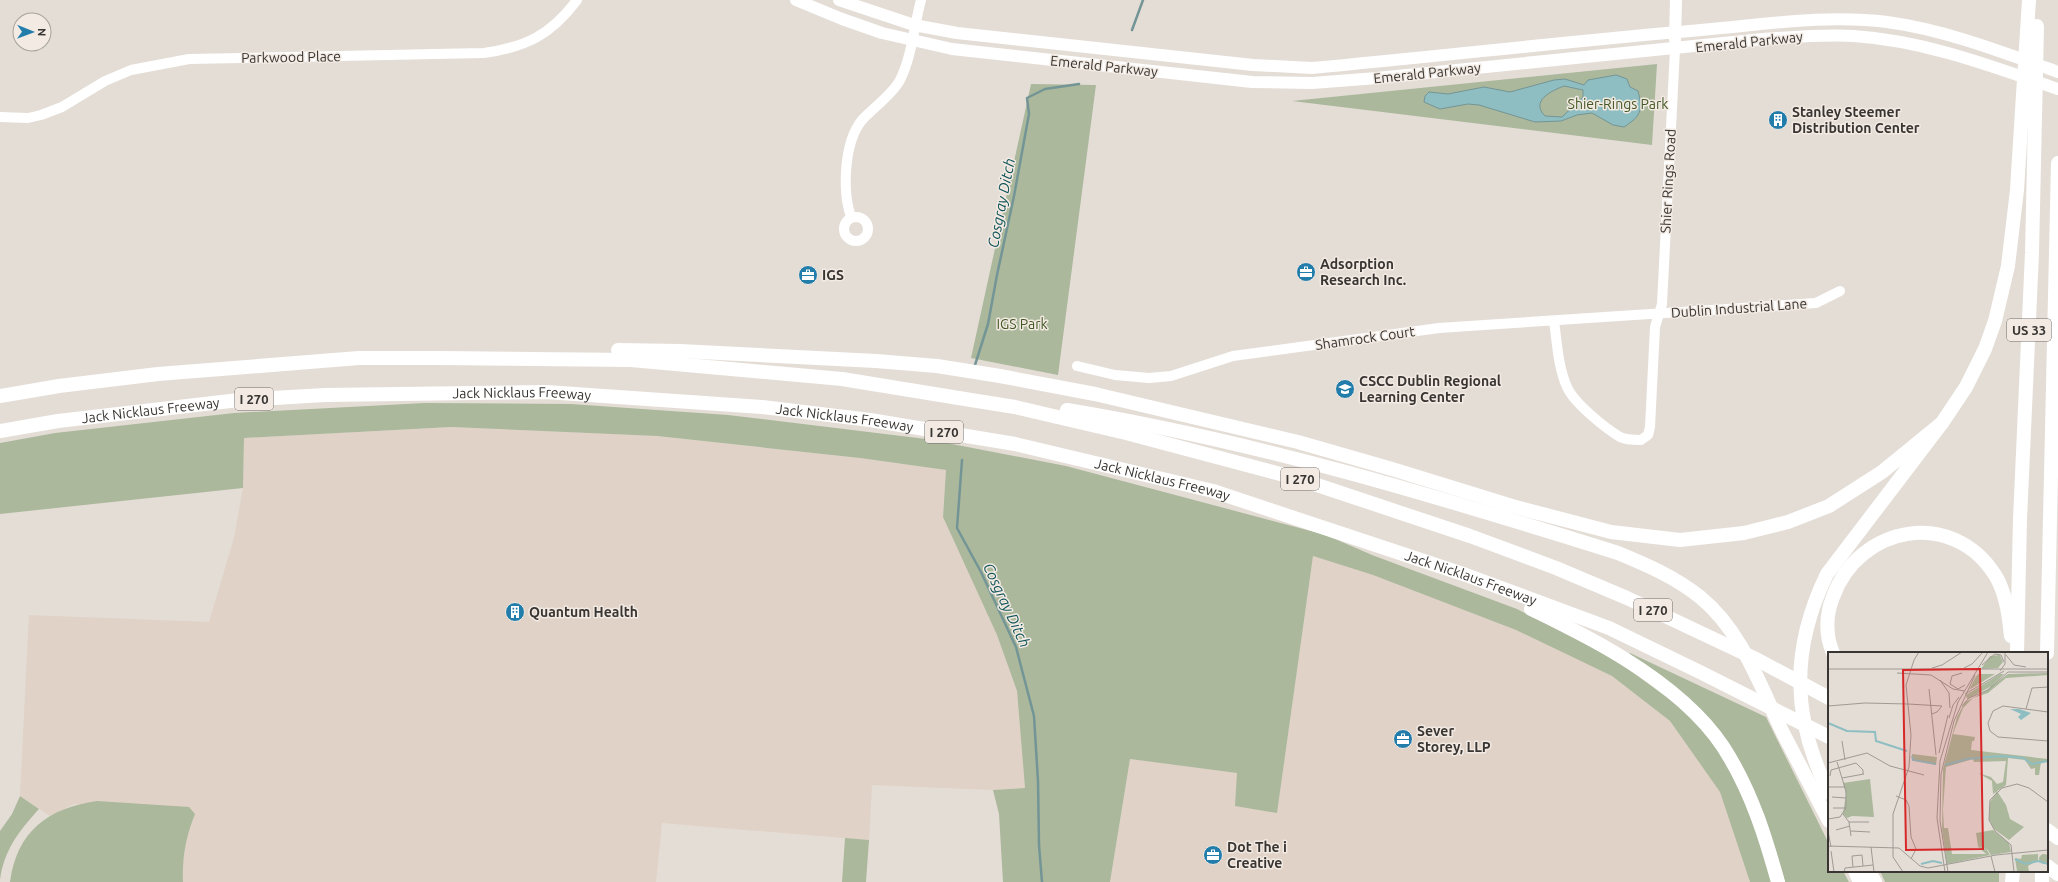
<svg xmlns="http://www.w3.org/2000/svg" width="2058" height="882" font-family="Ubuntu,sans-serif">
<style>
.built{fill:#e0d2c6}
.green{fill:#abb89c}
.water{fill:#8ebec1;stroke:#749596;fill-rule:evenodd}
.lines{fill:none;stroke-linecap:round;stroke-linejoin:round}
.stream{stroke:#749596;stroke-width:2.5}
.minor{stroke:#fff;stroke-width:10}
.major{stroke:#fff;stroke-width:12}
.highway{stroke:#fff;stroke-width:14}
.labels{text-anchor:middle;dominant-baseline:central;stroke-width:3;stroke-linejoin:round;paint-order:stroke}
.shield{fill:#f2eae3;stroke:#706b67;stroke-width:1}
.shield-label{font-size:13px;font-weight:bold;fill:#383532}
.street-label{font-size:14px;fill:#383532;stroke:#f2eae3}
.park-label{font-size:14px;fill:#435824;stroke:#f2eae3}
.poi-label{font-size:14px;font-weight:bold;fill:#383532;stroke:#f2eae3;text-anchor:start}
.water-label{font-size:15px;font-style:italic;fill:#0f5459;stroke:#f2eae3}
.inset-river{fill:none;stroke:#8ebec1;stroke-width:2}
.inset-road{fill:none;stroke:#9f9a94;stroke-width:1}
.view{fill:#d62828;fill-opacity:0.15;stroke:#d62828;stroke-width:2}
.inset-edge{fill:none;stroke:#383532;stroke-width:2}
</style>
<rect width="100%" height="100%" fill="#e4ddd6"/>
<path class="built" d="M451,427L657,436L860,458L946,470L943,517L997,635L1017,691L1025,788L993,790L872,785L869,840L662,823L656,882H183V864L188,830L195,814L74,804L50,816L20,796L29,615L209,622L234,538L243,488L244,438Z
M1313,556L1373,575L1516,630L1612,676L1670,721L1720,792L1750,882H1110L1130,759L1238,773L1277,812Z"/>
<path class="green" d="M1657,64L1652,145L1292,101Z
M1031,84L1096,85L1058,375L971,358Z
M425,403L571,404L728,415L926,439L1066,466L1326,535L1372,555L1517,609L1616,660L1680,707L1705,733L1734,774L1751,814L1772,882H1750L1720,792L1670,721L1612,676L1516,630L1373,575L1313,556L1277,813L1235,806L1237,773L1130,759L1110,882H1003L999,814L993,790L1025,788L1017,691L997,635L943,517L946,470L860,458L657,436L451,427L244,438L243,488L0,514V443L55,433L234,413Z
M1630,653L1766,717L1829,844V871H1843L1849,882H1785L1765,817L1747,776L1629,655Z
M20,796L39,809C19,831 4,850 0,880V831L12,814Z
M97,801L189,807L195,814C186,836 182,858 183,882H10C17,831 48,808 97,801Z
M845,838L869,840L866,882H842Z
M1880,871H1999V882H1885Z"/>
<path class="water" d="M1616,75L1627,79L1630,87L1638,91C1643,111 1641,116 1624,127L1613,125L1592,113L1577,115L1561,121L1535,122L1479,105L1468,104L1440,109L1424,102L1425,96L1429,92L1448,94L1484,87L1510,92L1554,80L1565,79L1584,85L1588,80ZM1564,86L1583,90V97L1562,117L1545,116C1530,101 1551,91 1564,86Z"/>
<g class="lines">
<path class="stream" d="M1132,30L1143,0
M975,365L988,324L997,275L1014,196L1029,114L1027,98L1045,89L1079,84
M962,460L957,528L981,572L1016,647L1034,716L1038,781L1039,845L1042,882"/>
<path class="minor" d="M0,117L28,118L41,115L62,107L105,81L131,70L189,59L484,53C526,47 551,35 577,0
M844 229a12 12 0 1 1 24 0a12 12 0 1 1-24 0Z
M851,217C842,191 844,142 862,120C873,108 893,94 900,80C912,56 914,26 921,0
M1554,321C1557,342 1558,367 1567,387C1574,403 1605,428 1620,437C1626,440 1634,440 1641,440L1648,435L1650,427L1655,327L1662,304L1675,49
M1077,366L1115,375L1149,378L1171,376L1233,356L1439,328L1816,303L1840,291"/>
<path class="major" d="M796,0L842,19L882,33L952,49L1252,82L1312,83L1377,78L1763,39C1793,37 1824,34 1854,36C1926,41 1991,66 2058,89
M839,0L914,25L957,33L1253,65L1312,68C1442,56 1571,41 1701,30C1762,25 1825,14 1887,22C1946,30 2002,52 2058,72
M1675,40L1676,0"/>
<g class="highway">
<path d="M618,350L680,351L876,361L937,366L1000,376L1095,394L1298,442L1392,469L1512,506L1611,532L1680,540L1744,533L1788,522L1829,506L1882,472L1942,423"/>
<path d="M0,396L59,386L158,374L359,358H441L631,360L842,379L971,400L1015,407L1126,433L1299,479L1470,536L1556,568L1627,598L1754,658L1829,698"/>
<path d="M1067,410C1255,441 1436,496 1618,553C1647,565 1675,577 1700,597C1742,631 1760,686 1783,733C1798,762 1814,792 1829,821"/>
<path id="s1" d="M0,431L58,421L239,400L325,395L546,392L762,407L870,420L1015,444L1213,491L1466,575L1609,628L1700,672L1829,737"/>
<path d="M1531,609C1599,641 1692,690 1730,758C1753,797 1766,839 1778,882"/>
<path d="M1833,653C1825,635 1826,614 1833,597C1859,525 1953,508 1995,575C2006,592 2009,617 2011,636"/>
<path d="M2017,653L2020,519L2032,253L2037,26"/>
<path d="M2047,653L2058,163"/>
<path d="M1829,793C1792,718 1790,650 1827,574L1942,423L1966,387L1985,349L1995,321L2008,266L2017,190L2029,0"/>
<path d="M2047,830L2058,838"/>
<path d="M2047,866L2058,874"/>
<path d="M1855,871L1860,882"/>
<path d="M1869,871L1875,882"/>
<path d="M2012,882L2013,871"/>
<path d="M2042,882V871"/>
</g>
</g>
<defs>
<symbol id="building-disc" viewBox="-11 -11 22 22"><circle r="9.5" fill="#237dab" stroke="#f2eae3"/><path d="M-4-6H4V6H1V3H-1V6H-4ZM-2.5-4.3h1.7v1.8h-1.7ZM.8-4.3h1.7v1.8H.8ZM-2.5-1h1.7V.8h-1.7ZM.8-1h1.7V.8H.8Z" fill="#fff"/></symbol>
<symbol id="office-disc" viewBox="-11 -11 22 22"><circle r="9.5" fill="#237dab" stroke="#f2eae3"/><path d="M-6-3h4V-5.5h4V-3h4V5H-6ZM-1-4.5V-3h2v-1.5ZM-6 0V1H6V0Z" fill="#fff"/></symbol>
<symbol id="university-disc" viewBox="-11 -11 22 22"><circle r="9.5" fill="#237dab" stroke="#f2eae3"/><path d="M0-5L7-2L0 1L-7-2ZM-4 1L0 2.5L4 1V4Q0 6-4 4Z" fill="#fff"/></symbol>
</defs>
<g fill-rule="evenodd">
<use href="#building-disc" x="1767" y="109" width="22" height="22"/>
<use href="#office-disc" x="1295" y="261" width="22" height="22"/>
<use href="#office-disc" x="797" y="264" width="22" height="22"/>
<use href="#university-disc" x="1334" y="378" width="22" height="22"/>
<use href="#building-disc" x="504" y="601" width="22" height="22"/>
<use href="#office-disc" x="1392" y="728" width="22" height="22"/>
<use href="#office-disc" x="1202" y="844" width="22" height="22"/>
</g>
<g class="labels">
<g class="shield">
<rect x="2007" y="319" width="44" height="22" rx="3"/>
<rect x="235" y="388" width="38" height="22" rx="3"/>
<rect x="925" y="421" width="38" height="22" rx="3"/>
<rect x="1281" y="468" width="38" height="22" rx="3"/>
<rect x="1634" y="599" width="38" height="22" rx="3"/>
</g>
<g class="shield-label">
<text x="2029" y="330">US 33</text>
<text x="254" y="399">I 270</text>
<text x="944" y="432">I 270</text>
<text x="1300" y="479">I 270</text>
<text x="1653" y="610">I 270</text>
</g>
<g class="street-label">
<text transform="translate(1749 42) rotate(-6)">Emerald Parkway</text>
<text transform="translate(291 57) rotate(-1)">Parkwood Place</text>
<text transform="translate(1104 66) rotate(6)">Emerald Parkway</text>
<text transform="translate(1427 73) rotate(-6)">Emerald Parkway</text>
<text transform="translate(1668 181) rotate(-87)">Shier Rings Road</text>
<text transform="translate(1739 308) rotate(-4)">Dublin Industrial Lane</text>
<text transform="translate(1365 338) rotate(-8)">Shamrock Court</text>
<text stroke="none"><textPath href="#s1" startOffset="524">Jack Nicklaus Freeway</textPath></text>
<text stroke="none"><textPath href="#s1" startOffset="152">Jack Nicklaus Freeway</textPath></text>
<text stroke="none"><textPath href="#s1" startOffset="848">Jack Nicklaus Freeway</textPath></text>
<text stroke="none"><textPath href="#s1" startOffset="1172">Jack Nicklaus Freeway</textPath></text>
<text stroke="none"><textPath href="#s1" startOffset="1496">Jack Nicklaus Freeway</textPath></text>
</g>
<g class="park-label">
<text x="1618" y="104">Shier-Rings Park</text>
<text x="1022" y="324">IGS Park</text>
</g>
<g class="poi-label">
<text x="1792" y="112">Stanley Steemer<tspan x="1792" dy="16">Distribution Center</tspan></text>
<text x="1320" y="264">Adsorption<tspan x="1320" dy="16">Research Inc.</tspan></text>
<text x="822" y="275">IGS</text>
<text x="1359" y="381">CSCC Dublin Regional<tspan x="1359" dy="16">Learning Center</tspan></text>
<text x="529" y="612">Quantum Health</text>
<text x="1417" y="731">Sever<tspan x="1417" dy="16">Storey, LLP</tspan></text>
<text x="1227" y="847">Dot The i<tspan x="1227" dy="16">Creative</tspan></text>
</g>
<g class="water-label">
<text transform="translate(1001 203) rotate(-79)">Cosgray Ditch</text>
<text transform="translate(1007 605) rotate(65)">Cosgray Ditch</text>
</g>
</g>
<g transform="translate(1828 652)">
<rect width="220" height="220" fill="#e4ddd6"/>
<path d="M172,3L175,10L170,16L153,17L162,4ZM220,21V23L178,26L160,41L145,46L135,56L125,82L147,85L146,89H144L143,98L220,107V109L213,110L211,123H207V116L203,117L197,108L180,106L178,133L165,142L164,129L150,121L163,125L169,132L175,130L178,109L146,110L145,107L118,115L115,158L116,176H120L124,202H158L149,194L159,198L162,203L119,212L114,177L115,117L129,65L137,50L156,40L180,22ZM150,22H167L141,38L147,26ZM172,22H176L164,34L139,47L138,43ZM84,102L109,105L108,113L84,108ZM42,127L46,165L24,164L19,166L15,162L18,142L15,131ZM169,139L178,153L182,167L196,175L181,188L166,177L161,167L162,150ZM165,178L181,191L183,200L163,203L160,198L150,194L148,181ZM211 207a5 5 0 1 1 10 0a5 5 0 1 1-10 0ZM210,202V208L200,214L201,220L189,219L187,206L193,207L194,203Z" fill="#abb89c"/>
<path d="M182,57H191L203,61L193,68L190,65L193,62Z" fill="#8ebec1"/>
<path class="inset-river" d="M0,71L19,79L47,80L48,89L79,99M84,104L85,108L108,112M117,113L139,107L173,104L195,106L204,112L220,109M187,207L197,212L210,209L220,212M93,212L105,209L114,211"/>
<path class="inset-road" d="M178,3L186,13L198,15M154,13L167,2L173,3L176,10M104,16L114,13L134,0M136,16L144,12L155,0M0,17H220M172,19L177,12V0M180,20H220M69,21L103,23L125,37L137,39M134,21L124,24L122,32L130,37L137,33M112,28L121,41L122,56M101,37L108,103M137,42L176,19M80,52L114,54L109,60L104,62M0,54L37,51L80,52M134,54L141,46L160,38L180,20M198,57L204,36L220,35M220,60L175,54L165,59L160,71L162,79L170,85L220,89M121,66L125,53L131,45M14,89L17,108M111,101L120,63M0,111L39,101L62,114L96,123M2,124L3,118L28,111L35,118V122M14,126L36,122M0,135H17M68,144L78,148L81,154L83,185L88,197L83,207M4,145L18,146M5,156H18M15,162L21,170L23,184M0,167L12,165L18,156V139L9,110M21,170H41M8,178L22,174M0,179L3,195M23,179L42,180M0,194L71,196L92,214L100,216L168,203L220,198M43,195L46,220M3,199L6,220M163,204L167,220M25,215L24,204L34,203L35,214M16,220L17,216L45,213M75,220L65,205V162L81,115L83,83L78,33L86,8L91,0M117,220L109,166L112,109L130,50L160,0M120,220L112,169L113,122L126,69L147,23M186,220L183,193L167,179L161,168L162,148L174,136L189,132L201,136L220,150"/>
<path class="view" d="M152,17L155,197L78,198L75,18Z"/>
<rect width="220" height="220" class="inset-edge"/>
</g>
<g transform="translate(32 32) rotate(91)"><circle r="19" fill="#f2eae3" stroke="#a8a29c"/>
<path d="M0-3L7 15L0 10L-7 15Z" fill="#237dab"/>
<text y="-6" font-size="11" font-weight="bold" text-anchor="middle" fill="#383532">N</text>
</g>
</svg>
